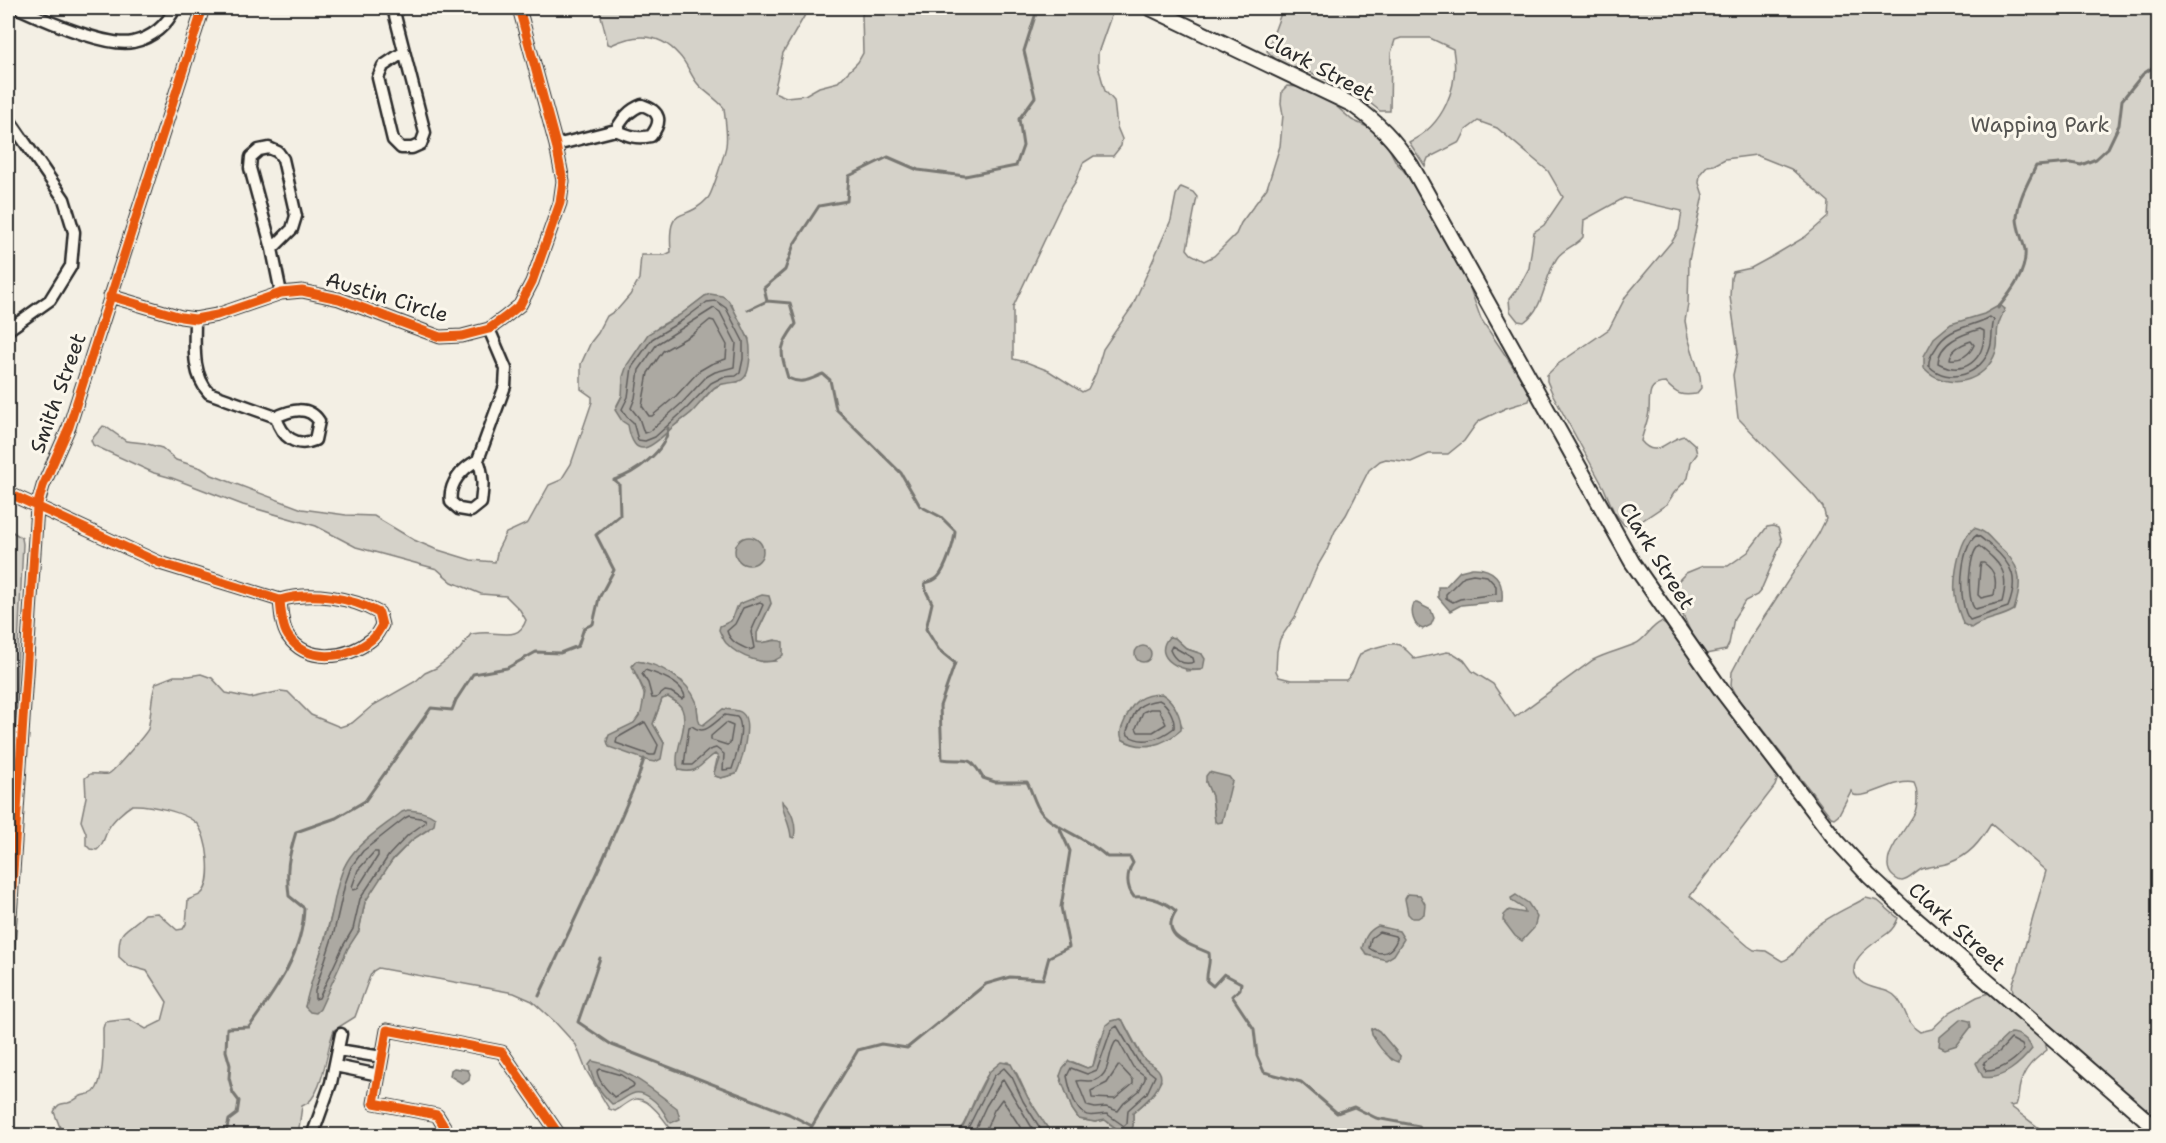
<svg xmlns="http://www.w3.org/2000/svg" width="2166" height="1143" font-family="'Shantell Sans',sans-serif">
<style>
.green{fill:#d5d2c9;stroke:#807e7a;stroke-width:1.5;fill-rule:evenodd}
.water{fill:#aca9a2;stroke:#787772;stroke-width:1.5}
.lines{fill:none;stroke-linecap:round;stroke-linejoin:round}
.shore{stroke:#5f5d5b;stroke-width:1.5}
.stream{stroke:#787772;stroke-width:3}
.street-casing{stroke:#2b2b2b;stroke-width:15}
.secondary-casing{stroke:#2b2b2b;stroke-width:18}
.street{stroke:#fbf7ec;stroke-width:10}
.secondary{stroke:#fbf7ec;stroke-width:14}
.cycleway-casing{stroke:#fbf7ec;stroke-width:13}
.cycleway{stroke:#e8590c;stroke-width:9}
.labels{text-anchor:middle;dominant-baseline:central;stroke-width:6;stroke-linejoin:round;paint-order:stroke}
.street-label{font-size:21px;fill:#2b2b2b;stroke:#fbf7ec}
.park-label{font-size:21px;fill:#565552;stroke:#fbf7ec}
</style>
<rect width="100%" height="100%" fill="#f3efe4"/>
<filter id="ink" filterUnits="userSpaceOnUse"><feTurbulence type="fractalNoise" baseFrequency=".0167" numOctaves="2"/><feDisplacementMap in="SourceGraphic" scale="12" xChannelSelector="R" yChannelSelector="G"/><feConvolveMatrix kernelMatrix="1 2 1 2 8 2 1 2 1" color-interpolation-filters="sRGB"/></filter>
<g filter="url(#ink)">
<path class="green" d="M599,8H809L783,53L774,92L786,97L805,95L819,87L838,82L858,62L863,53L862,15L865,8H1107L1111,16L1098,53V66L1105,91L1114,101L1117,127L1122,139L1121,146L1113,156H1094L1083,163L1076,181L1062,203L1013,307V359L1026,362L1049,371L1082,392L1088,389L1096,373L1103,349L1132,307L1171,220L1176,195L1181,187L1193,192L1197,197L1187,249L1191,254L1204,261L1214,256L1236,234L1241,223L1267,188L1280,146L1283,115L1281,103L1282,91L1287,86L1299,87L1310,93L1328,99L1352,120L1374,130L1384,139L1396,162L1410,178L1442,233L1467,280L1481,319L1524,383C1528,389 1531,394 1529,401L1506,408L1481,420L1476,424L1464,441L1448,454H1429L1411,462L1386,459L1380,461L1369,470L1346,515L1335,531L1327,550L1317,567L1295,617L1280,639L1277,651L1276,671L1279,677L1291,680H1346C1356,672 1354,664 1360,655C1362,650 1390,643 1396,644C1403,645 1410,654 1415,659L1447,652L1453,653L1464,660L1472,671L1493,684L1515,717L1593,660C1606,653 1621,650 1635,644C1645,640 1650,627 1661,622L1667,626L1775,774L1777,780L1775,786L1690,896L1748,946L1754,950L1766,951L1782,961C1797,957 1800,939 1812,930C1828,916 1848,908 1866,898L1878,901L1898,918C1896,924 1893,929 1888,933C1876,942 1840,962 1860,981C1871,991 1888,987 1897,998C1907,1010 1906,1024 1920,1032L1932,1029L1950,1012L1977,997L1989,993L1996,995L2013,1014L2044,1038L2047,1050C2034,1060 2024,1068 2020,1085C2018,1092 2019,1098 2016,1105L2010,1106L2043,1131L2044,1135H1052L1028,1098L1017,1074L1008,1062C983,1063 974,1107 963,1125C961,1128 957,1132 954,1135H675C668,1125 650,1097 636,1099C628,1100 622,1108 615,1111L609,1109L586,1070L576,1045L555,1022L532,1001L514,993L378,968L373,971L370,976L355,1017L334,1030C326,1048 324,1099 302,1106L298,1135H63L54,1112C58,1103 61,1104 68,1103C73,1102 76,1098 81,1096C85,1094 90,1095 94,1092C105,1081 103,1043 103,1028L105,1022L129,1019L146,1029L162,1021L167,1002L147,971L129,966L119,957C118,926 125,934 145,914L158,913L177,930L183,929L186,924L188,900C193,897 197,897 201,894C214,883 208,836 197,824C186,812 148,804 132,805C124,810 113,820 108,829C104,837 104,844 97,850L90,849L86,845V833L81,821L86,797L85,778L90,774C96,773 103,775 108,774C113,773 147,732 148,729C152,713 150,698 156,683L174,676H189L201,674L212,678L226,693L250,698L281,691L288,692L311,715L340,727L352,723L372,706L416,681L425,673L436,668L460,649L471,634C478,633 485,632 491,633C507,634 520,638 526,620L520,610L506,596L481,594L452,582L437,569L356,547L316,526L243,505L172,478L154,473L93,445L91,440L103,426L106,427L126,441L144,443L162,448L176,460L201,468L212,475L302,509L346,515L374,516L414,540L435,549L471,560L495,562L498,549L506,533L528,523L549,485L561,480L571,464L592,402V397L581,389V364L591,342L598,333L607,316L618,309L630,295L639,279L641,255H665L671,252C667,201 684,225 708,198C712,194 725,152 726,146C728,134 725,120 724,108C716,98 703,91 697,83C690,74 687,63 679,55C660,33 636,33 611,45L608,44ZM705,296L732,305L739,323L749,339L738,382H726L714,388L691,413L674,426L617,405L658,327L680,315ZM771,604L757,633V642L762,643L775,640L776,661L762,662L732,648L723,625L731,621L736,607ZM1175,638L1187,649L1202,654L1200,670L1186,671ZM642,662L682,681L696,702L699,724L703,725L723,709L736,774L721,778L715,776L714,773L718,755L715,754L677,765C679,751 687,723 683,710C681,704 673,700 668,697L662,699L653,724L664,743L607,738C615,732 624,729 633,724C653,711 644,688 634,672ZM1174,705L1182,727C1161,737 1144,753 1122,739ZM1232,781L1215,821L1212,796L1206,782ZM429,829L412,840L387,866L365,902L359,931L305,1007L346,864ZM1120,1019L1123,1021L1144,1060L1155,1067L1161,1081L1148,1100L1133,1113V1126L1117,1130L1105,1120L1095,1122L1079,1119L1072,1109L1060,1076L1073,1062L1087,1068L1093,1066L1098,1044L1111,1021ZM1374,1028L1379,1031L1400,1056L1392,1060L1390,1058L1372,1035L1371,1029Z
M1283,8H2158V1120L2014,994C2010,985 2014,980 2018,971L2046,871L1991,824C1980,842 1969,856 1949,863C1940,866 1930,866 1922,869C1915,872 1910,880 1902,881C1898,881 1898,880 1894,877C1875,862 1906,830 1914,814C1918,806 1918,791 1914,783C1896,778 1869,799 1854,795L1851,791L1839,814L1834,818L1831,817L1740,701L1731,685L1732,672L1749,640L1818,535L1826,519L1823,507L1815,497L1738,418L1733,375L1738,352L1730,297L1731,278L1733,272L1751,268L1773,256L1805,237L1828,217L1829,202L1791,169L1756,155L1725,159L1714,165L1707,166L1700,174L1699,183L1703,195L1689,260L1688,304L1685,321L1688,337L1700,376L1701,388L1696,394C1682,396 1677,395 1666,383C1643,383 1652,402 1648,417C1646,425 1643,433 1641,441C1657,461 1668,437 1685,436L1695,445L1697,454L1691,462L1688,478L1674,493L1667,504L1637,524L1630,526L1624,525L1614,512L1604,488L1553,395L1547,381V375L1558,364L1609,329L1626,296L1673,240L1679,230L1682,211L1624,198L1584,220L1583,237C1576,246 1563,249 1557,258C1543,278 1546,307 1524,322L1518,321L1510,311L1509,299L1520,285L1529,268L1534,232L1544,225L1563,197L1548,171L1497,128L1478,121L1466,130L1460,142L1428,158L1425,166L1409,142C1443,126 1460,87 1453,49L1430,38H1401L1395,40L1391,53L1390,111H1380L1349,86L1346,89L1312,73L1280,63L1267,51Z
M1773,526L1778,528L1782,541L1761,590L1757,595L1745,601L1734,618L1729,644L1726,650L1706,654L1694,640L1679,606L1675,588L1677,582L1686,573L1703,566H1728L1748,552L1767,527Z
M8,529L22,538L23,544L8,854Z"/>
<path class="water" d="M710,294L722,296L728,300C731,304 748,336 749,341C751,349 750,365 747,373C742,387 725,380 715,387C706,394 700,404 693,411C687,417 680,421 674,426C656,442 635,467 628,425L622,421L615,410L622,396L623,377L627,365L648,334L680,315L705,296Z
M2000,305L2005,309C2002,315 1999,321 1998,327C1996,335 1999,343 1996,351C1986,383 1947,392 1924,368V356L1934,338L1951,324L1984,314Z
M1974,528C1984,530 1989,537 1996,544C2021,564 2024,580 2014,610C2000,619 1984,618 1971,628L1963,624C1961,616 1957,609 1956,601C1952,582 1958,541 1974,528Z
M735 551a14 14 0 1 1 28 0a14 14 0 1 1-28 0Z
M1472,568C1494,567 1504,580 1502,601L1461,605L1450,611L1438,597V587H1445L1460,571Z
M762,595L769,596L771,603L757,633V642C766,645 774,637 783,642V655C768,670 738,656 726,643C723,639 721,634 719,630L720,626L731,621L739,604Z
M1414,603H1417L1431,610L1434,618L1431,625L1423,629C1413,626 1410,612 1414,603Z
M1169,637L1175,638L1187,649L1202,654L1205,659L1203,669C1185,674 1150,659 1169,637Z
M1135 654a8 8 0 1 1 16 0a8 8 0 1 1-16 0Z
M636,661C658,663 688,680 696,701C698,709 697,717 700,724L703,725L723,709C729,710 737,709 742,713C753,721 742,762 736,774L721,778L715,776L714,773L719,758L715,754C700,763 699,775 679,770C671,753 690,728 682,709C680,703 673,700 668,697L662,699L653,724L664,743L661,759L655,762L649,761L609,747L607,741L609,735L634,723L641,713L645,692L632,666Z
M1162,694C1174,701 1182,717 1181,730C1164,745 1142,752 1122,739C1119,732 1122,727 1125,720C1133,701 1140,694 1162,694Z
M1209,772L1229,777L1232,781L1222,822L1217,823L1215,821L1212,796L1206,782V776Z
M782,801C792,810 797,825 794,838L791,837C790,823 782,813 782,801Z
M408,810C418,811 427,812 435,818L434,825L412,840L393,859L365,902L359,931L348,948L320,1009L316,1013L310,1012L305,1007C310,982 320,957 327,932C335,908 335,878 350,857C363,839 385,826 402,812Z
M1408,894L1420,895L1425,904L1424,914L1418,918H1412L1408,914L1405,899Z
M1516,895L1528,903L1537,917L1534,928L1522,941L1515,936L1503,920L1504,915L1509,910L1525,913L1524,909L1512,901L1511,898Z
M1378,926L1399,931L1404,939L1394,955L1386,960L1367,955L1362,948C1365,937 1368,931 1378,926Z
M1120,1019L1123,1021C1126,1028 1139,1054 1144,1059C1148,1064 1156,1065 1159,1071C1168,1085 1142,1105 1133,1113V1126L1130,1132C1118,1132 1114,1126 1105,1120L1095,1122L1079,1119L1072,1109L1060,1076L1063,1068L1069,1061L1087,1068L1093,1066L1106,1025L1111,1021Z
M1961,1019L1970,1021L1971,1027L1957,1045L1945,1049L1939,1046L1940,1037Z
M1374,1028L1379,1031L1400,1056L1399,1062C1387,1059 1373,1041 1371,1029Z
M2010,1033C2020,1033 2029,1040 2032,1049C2021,1063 2002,1081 1983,1077L1976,1063L1980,1058L1995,1047Z
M592,1061C627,1068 649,1087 677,1108L680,1119L671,1123C666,1119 667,1116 663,1111C658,1103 645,1091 635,1093C626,1095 621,1103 612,1104C600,1092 592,1081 589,1065Z
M1001,1062L1011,1064L1028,1098L1052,1135H954L963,1126L989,1072Z
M454,1068L468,1070L470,1074L469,1080L463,1084L450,1076L451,1070Z"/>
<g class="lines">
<path class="shore" d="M716,301L726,308L743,341V359L740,373L736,376L723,377L711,383L687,408L655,437L645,441L638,440L633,422L627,417L622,409L628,397L632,367L652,339L683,320L707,302Z
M714,308L720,312L736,343L734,367L715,372L706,377L682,403L650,431L644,433L639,418L631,408L635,398L639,370L657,344Z
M1990,317L1994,320C1991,329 1993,339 1990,348C1982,374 1949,386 1929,366C1928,359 1932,354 1936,348C1948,326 1971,328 1990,317Z
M710,320L714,321L727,345L726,359L711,364L699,371L676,396L652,416H649L642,406L648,373L663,351L693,334Z
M1980,329L1984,331C1985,360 1964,377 1938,363C1939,342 1963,334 1980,329Z
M1971,341L1974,345C1970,354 1961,361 1950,359C1951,349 1962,344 1971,341Z
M1977,535C1982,538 1987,543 1992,547C2013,565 2019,579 2008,607L1970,620C1957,606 1959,546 1977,535Z
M1979,546C2001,564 2010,572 2002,602L1975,609C1966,600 1968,553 1979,546Z
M1984,563C1996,571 1997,581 1994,595L1981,598L1978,595L1980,567L1981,563Z
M1473,574L1487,576L1496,586V594L1460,599L1453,602L1446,598V594L1464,576Z
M760,602L763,605L751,632L754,648L750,650C740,646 730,642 727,631L735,624L743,608Z
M1172,646L1193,658L1194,662C1183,666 1174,660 1170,650Z
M645,670C658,674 683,683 685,697L682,699L671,692L665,691L656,698H652L648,683L642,674Z
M1159,700C1168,704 1175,718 1174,728C1161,738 1143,746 1128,735L1127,731C1135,711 1136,703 1159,700Z
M1150,709H1159L1166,724L1153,732H1138L1136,728L1143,712Z
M725,715L737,717C746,726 736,757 732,769L723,770L724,754L716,748L709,750L692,765H684L689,727L692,726C705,737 714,722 725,715Z
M645,722L658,745L655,755H650L616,743L617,738Z
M726,723L733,726L730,744L727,745L711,740V736Z
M409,816L425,819L426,822L408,835L389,855L360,899L353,929L343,946L319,998L315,999V991L334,932L345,884L351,867L363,851L405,818Z
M374,852H378V856L357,889L353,890L352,887L358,870Z
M1379,932L1395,936L1397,939C1392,953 1381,957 1369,948L1371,938Z
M1117,1026L1139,1063L1155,1076L1147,1093L1128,1110L1127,1123L1124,1126L1107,1114C1099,1114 1090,1118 1083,1113C1074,1107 1069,1086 1067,1076L1071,1068L1087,1074L1097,1070L1111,1030Z
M2011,1039L2022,1045L2024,1050C2014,1061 2001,1071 1986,1071L1984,1062L1999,1052Z
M1116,1041L1119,1042L1133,1067L1145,1076V1079L1139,1091L1124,1103L1118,1111L1106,1107L1095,1108L1087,1106L1077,1081C1082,1079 1089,1083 1096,1080C1112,1073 1107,1052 1116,1041Z
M1119,1065L1133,1080V1084L1115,1099L1092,1098L1091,1091L1107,1083Z
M600,1069L621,1075L633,1083L634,1086L614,1097C607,1090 598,1081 597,1071Z
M962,1136L968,1128L994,1076L1004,1068L1012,1077L1023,1101L1045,1136
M972,1136L986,1106L1003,1079L1037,1136
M983,1136L994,1110L1002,1099L1026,1136"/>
<path class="stream" d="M1035,8L1036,13L1024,51L1035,97L1019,119L1023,146L1016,166L965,176L918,170L888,157L849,176L847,201L819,206L794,244L785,270L764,288L767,301L790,303L796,324C778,348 780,350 788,378C802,385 810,379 823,374L830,380L836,409L901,473L920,506L941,517L955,531C955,541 945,570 938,577C935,580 930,582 925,583L926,591L932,603L926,629L939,650L955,663L940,706L942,759C967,763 968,752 983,778L995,782H1027C1032,791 1035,805 1041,812C1055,829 1088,838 1107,857H1130L1133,863C1126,874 1126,887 1134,897C1150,896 1164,901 1176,911C1158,937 1191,945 1209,953C1211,964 1206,971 1207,981L1213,986L1224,974L1241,983L1240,989L1232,996L1254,1029L1257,1056L1264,1072L1301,1082L1337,1113L1354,1107L1376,1118L1419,1126L1422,1136
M1998,308C2011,292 2027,272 2025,250C2023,240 2017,229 2017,218C2018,199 2028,183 2036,166L2071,163L2081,165L2096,159L2108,148L2119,125L2122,100L2143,74L2158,64
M748,310L767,301
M600,958L578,1022L612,1045L789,1114L812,1126
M539,996L603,859L638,778L644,759
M225,1136L229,1120L237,1114L239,1101L233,1093L229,1078L230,1065L226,1051L227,1028L249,1027C275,991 303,954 304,908L289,896C286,870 288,858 296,832L336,818L365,801L431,708L452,710L456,700L473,674L507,668L536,652L560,653L578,646L584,628L593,624L599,598L614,570L596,535L620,515L619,484L614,480C634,474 667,451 668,428
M806,1136L858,1050L881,1044L907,1048L986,984L1010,977L1043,979L1049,957L1069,947L1061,907L1070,851L1058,825"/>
<defs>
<path id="street" d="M18,8C42,19 108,48 133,42C152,38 167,25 175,8
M393,8L425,133L421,144L412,148H401L393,140L378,78L383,66L404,52
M8,118L64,199L74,232L71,266L50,300L8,330
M556,145L616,130C628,136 637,139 651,136C663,121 660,111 642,105C629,110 623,118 616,130
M269,148L278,152L283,159L296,216L292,229L272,249L250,168L251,157L259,150Z
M272,249L281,293
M110,296L181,317L195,319L217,315L281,293L302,291L339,299L440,337L462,336L489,329L504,318L520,305L532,282L560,203L563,181L556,145L519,8
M195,319C195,345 191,373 209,393L276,417C282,437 296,448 315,440L319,421C308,405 291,410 276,417
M478,460C484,475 483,487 481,503L471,511L459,509L451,502C448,483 463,468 478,460L505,386L506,369L489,329
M8,493L160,563L280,600C281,611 282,627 288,636C307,664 347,659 371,640C376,637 379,630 382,625L379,613C351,597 310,591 280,600
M8,948L37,507L43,486L69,427L203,8
M338,1050L382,1057
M335,1066L379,1075
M312,1136L331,1083L341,1034
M450,1136L437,1115L374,1103L387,1030L502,1052L560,1136"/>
<path id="secondary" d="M1150,8L1353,105C1379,124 1393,138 1411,165L1632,562L1722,691L1836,840L1869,876L1910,914L2158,1130"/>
</defs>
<use href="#street" class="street-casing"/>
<use href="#secondary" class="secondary-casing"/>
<use href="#street" class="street"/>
<use href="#secondary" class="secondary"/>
<defs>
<path id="cycleway" d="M110,296L181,317L195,319L217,315L281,293L302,291L339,299L440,337L462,336L489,329L504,318L520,305L532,282L560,203L563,181L556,145L519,8
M8,493L160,563L280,600C281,611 282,627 288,636C307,664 347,659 371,640C376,637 379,630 382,625L379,613C351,597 310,591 280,600
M8,948L37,507L43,486L69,427L203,8
M450,1136L437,1115L374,1103L387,1030L502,1052L560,1136"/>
</defs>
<use href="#cycleway" class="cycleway-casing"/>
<use href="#cycleway" class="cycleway"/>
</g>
</g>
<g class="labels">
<g class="street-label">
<text transform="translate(1319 67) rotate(28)">Clark Street</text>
<text transform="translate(387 297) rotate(17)">Austin Circle</text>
<text transform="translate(58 393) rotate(-70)">Smith Street</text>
<text transform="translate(1657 556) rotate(58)">Clark Street</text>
<text transform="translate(1957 927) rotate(42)">Clark Street</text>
</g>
<g class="park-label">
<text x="2040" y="125">Wapping Park</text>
</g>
</g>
<rect width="2166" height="1143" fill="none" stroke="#fbf7ec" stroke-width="30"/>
<rect x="15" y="15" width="2136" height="1113" fill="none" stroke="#2b2b2b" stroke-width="2" filter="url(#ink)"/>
</svg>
